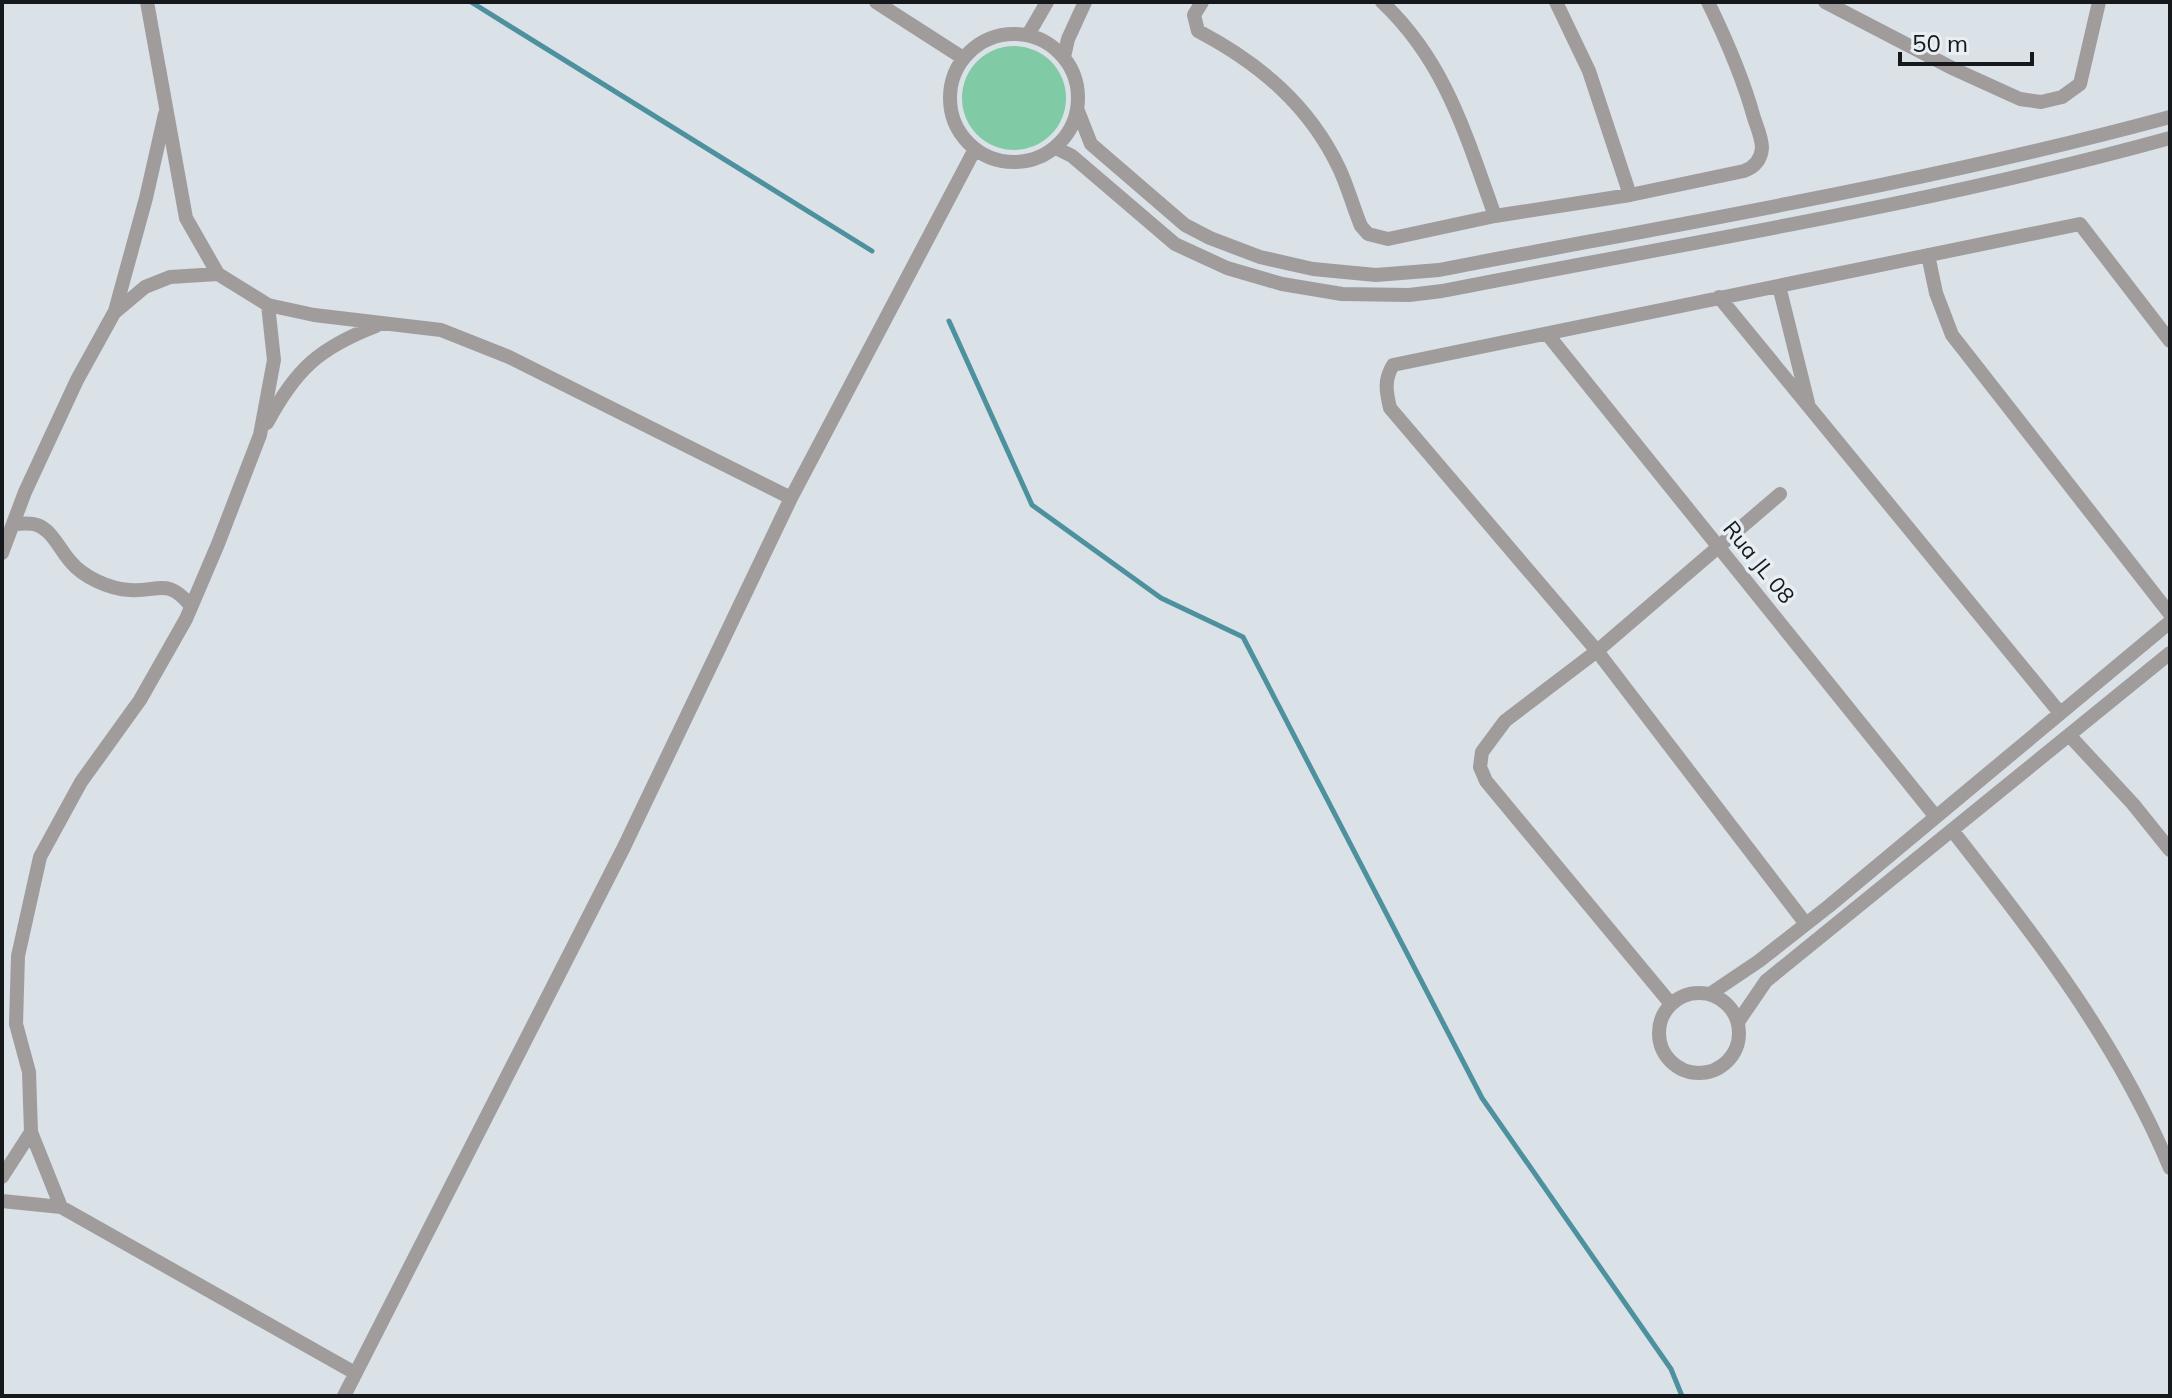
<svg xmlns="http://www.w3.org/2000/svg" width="2172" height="1398" font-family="Mulish,sans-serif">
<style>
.green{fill:#80caa5}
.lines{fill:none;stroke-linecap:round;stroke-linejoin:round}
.stream{stroke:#4e919e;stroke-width:5}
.minor{stroke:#a09c9b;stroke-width:14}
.labels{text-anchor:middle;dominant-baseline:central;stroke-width:7;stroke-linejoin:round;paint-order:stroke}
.street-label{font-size:22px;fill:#16191b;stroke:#e7eef4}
</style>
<rect width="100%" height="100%" fill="#dae1e7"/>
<path class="green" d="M962 98a52 52 0 1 1 104 0a52 52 0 1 1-104 0Z"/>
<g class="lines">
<path class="stream" d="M471,2L872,251
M949,321L1032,505L1161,598L1243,637L1482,1098L1671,1369L1682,1396"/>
<path class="minor" d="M147,2L186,218L218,274L268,305L314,315L441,330L509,357L791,498
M876,2L963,58
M1202,2L1194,15L1198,31C1259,63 1309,105 1339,168C1348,187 1353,207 1361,226L1368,234L1388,239L1495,216L1630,195L1744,171C1755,167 1761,160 1762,148C1762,138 1757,127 1754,118C1743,78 1726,39 1708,2
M1382,2C1446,62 1466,136 1495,216
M1556,2L1589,71L1630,195
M1825,2L1954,69L2020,99L2041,102L2062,97L2080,84L2099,2
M950 98a64 64 0 1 1 128 0a64 64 0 1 1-128 0Z
M1028,35L1047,2
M1064,57L1068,39L1085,2
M1078,111L1091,144L1185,225L1210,238L1260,257L1313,269L1376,275L1439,270C1683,223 1930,182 2170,117
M1056,148L1072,156L1175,244L1227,268L1282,284L1342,294L1409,295L1442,291C1685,243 1931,204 2170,138
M1928,255L1936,293L1952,335L2170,614
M1779,286L1808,403
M1719,297L2060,713
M115,311L146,198L165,114
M1548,335L1936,817
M267,423C296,369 319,348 376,326
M13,524C20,524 30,522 37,525C52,530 60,550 70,561C83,577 109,589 130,590C159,592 167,577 191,606
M2,553L25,492L77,380L114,313L145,287L170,277L218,274
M2069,735L2133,804L2170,850
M1952,830C2037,939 2116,1039 2170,1168
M1806,924L1597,651L1390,408C1386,391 1384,380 1393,365L2080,224L2170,341
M1659 1033a40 40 0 1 1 80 0a40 40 0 1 1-80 0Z
M1710,994L1759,961L1829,906L2170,622
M1671,1004L1486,781L1480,767L1482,752L1505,721L1597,651L1780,494
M1738,1022L1766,981L2170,653
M31,1132L61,1207
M2,1177L31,1132L29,1072L16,1024L18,956L40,857L81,782L140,700L186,619L218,544L260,435L274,360L268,305
M2,1201L61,1207L355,1373
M344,1396L624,847L791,498L975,149"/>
</g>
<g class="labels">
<g class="street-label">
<text transform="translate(1759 562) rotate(51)">Rua JL 08</text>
</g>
</g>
<rect width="2172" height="1398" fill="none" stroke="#16191b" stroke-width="8"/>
<path d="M1900 52v12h132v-12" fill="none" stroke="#16191b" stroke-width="4"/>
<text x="1912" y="52" font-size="24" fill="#16191b" stroke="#e7eef4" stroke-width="6" paint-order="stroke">50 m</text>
</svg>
